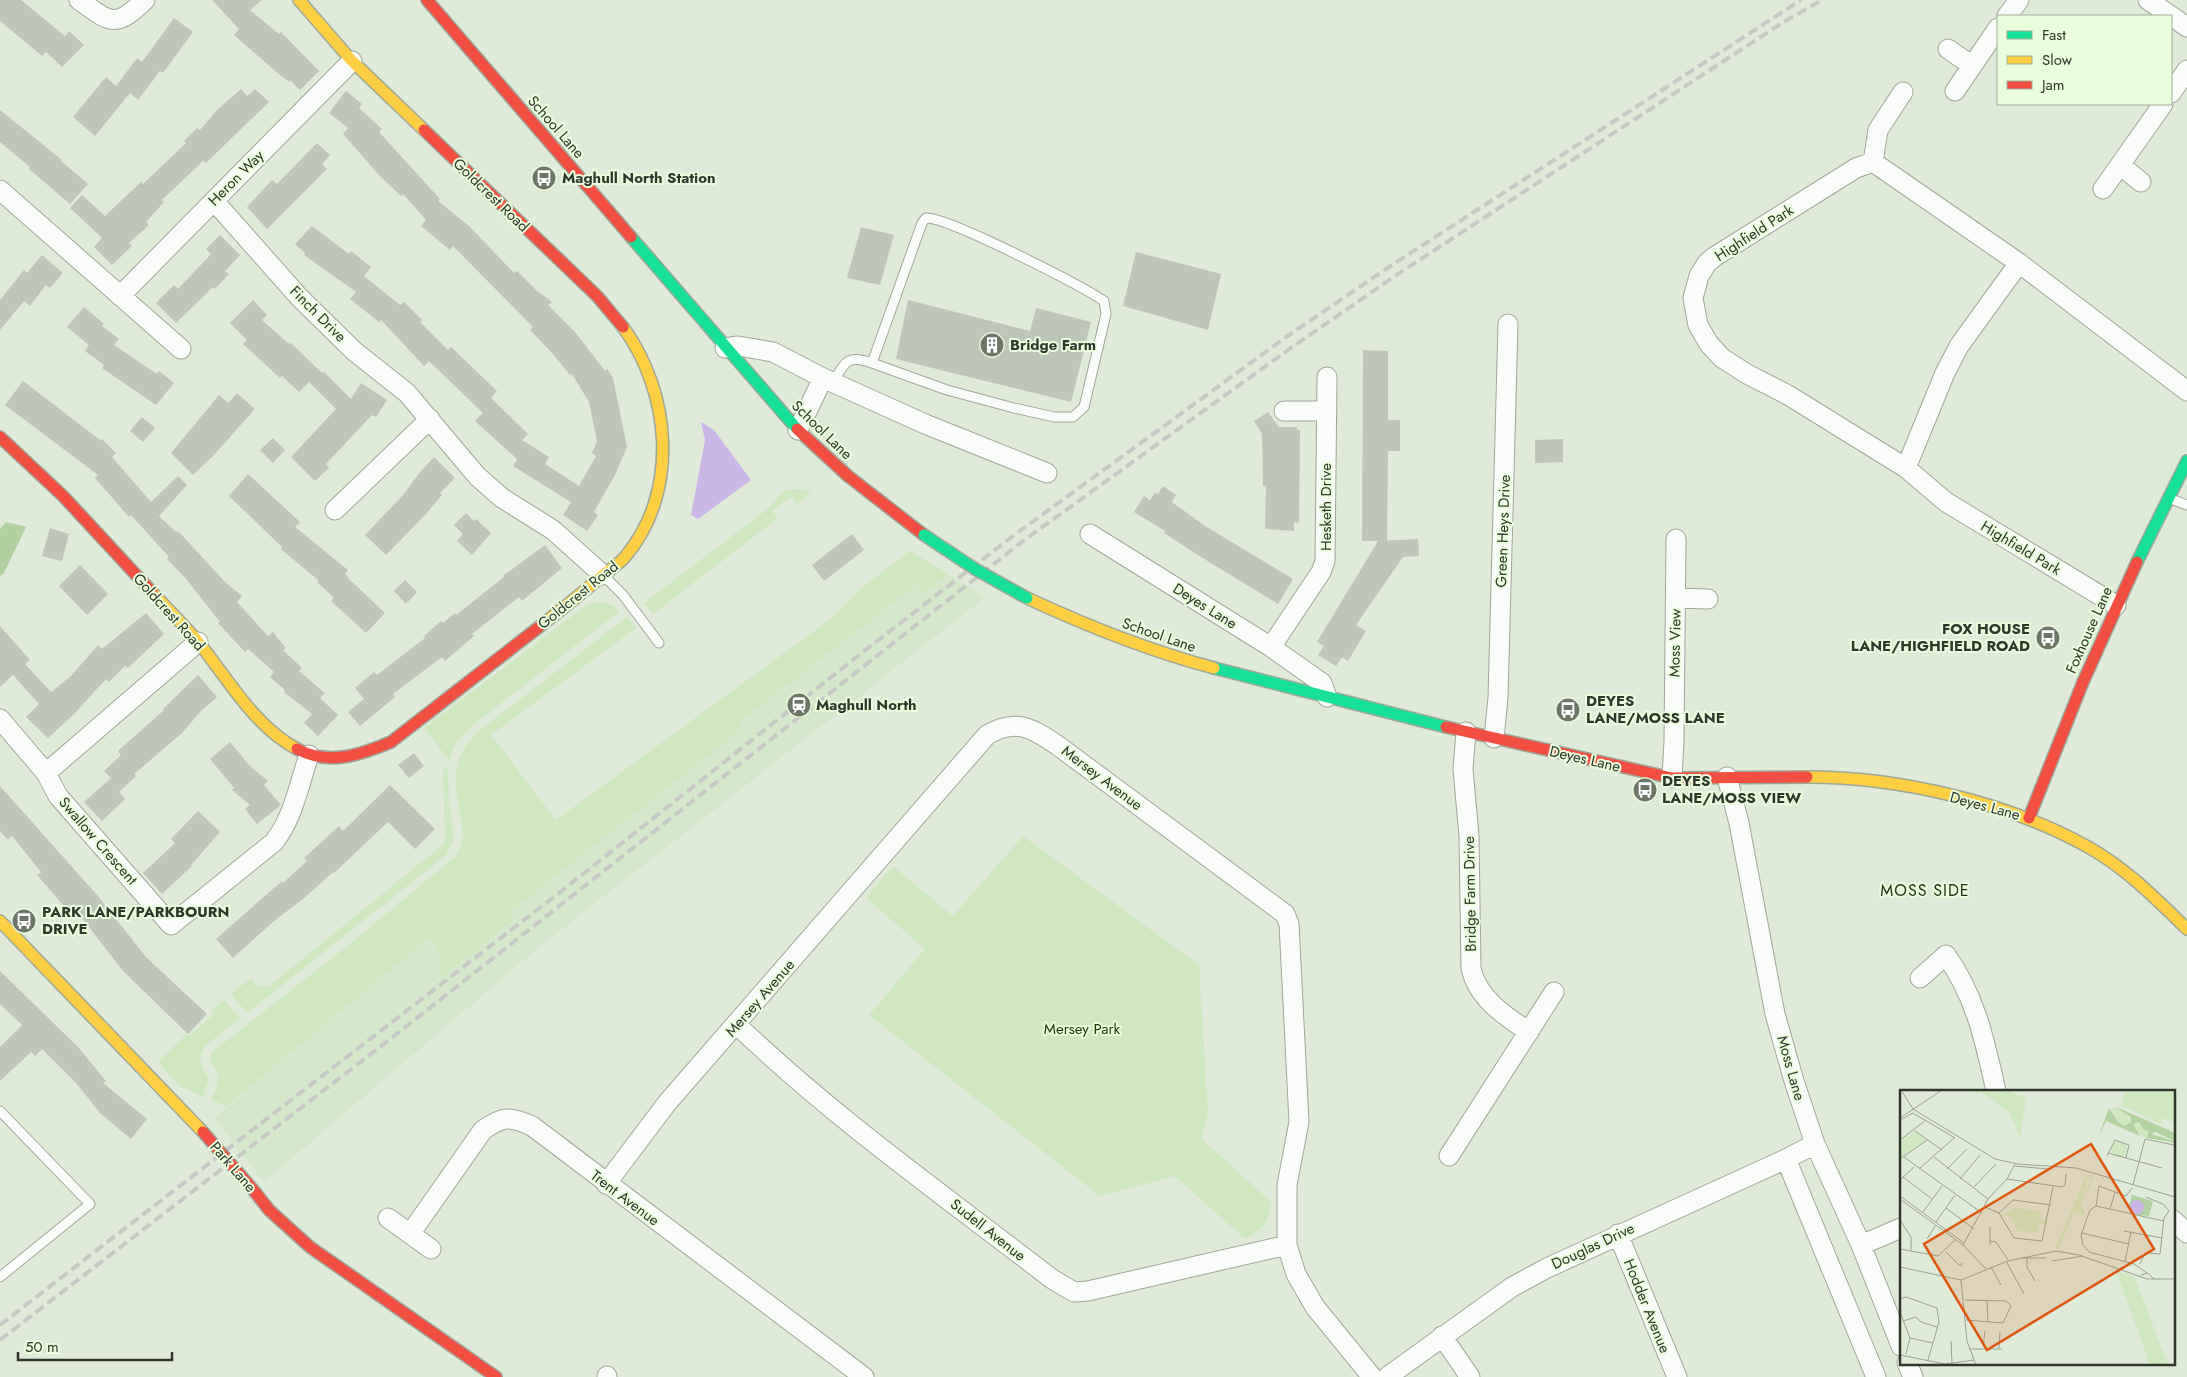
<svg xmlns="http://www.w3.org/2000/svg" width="2187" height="1377" font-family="Jost,sans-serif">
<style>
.built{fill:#d6e8cb}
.green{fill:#cfe8c0}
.forest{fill:#b1d19e}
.water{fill:#cbb6e9}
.building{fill:#bdc6b8}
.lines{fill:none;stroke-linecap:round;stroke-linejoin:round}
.lane-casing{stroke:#9fa799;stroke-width:11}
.street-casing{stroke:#9fa799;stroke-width:21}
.fast-casing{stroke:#9fa799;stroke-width:14}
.slow-casing{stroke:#9fa799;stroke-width:14}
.jam-casing{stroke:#9fa799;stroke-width:14}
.lane{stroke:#fafcf9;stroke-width:9}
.street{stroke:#fafcf9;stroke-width:19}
.fast{stroke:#16e098;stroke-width:11}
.slow{stroke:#ffcf43;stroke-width:11}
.jam{stroke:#f24e42;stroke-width:11}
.rail{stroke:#c5c8c3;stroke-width:4;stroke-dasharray:10 5;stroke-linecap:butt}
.fast-bridge-casing{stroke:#9fa799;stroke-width:14;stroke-linecap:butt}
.jam-bridge-casing{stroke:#9fa799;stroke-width:14;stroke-linecap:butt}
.fast-bridge{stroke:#16e098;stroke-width:11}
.jam-bridge{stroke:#f24e42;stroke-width:11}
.labels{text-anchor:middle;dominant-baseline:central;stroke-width:4;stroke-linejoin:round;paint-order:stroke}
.street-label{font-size:15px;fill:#2f362a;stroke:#eafede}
.poi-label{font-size:15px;font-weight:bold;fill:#2f362a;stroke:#eafede;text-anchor:start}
.park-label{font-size:15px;fill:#1c3900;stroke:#eafede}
.neighbourhood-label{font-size:16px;letter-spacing:1px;fill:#24331a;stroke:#eafede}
.inset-road{fill:none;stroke:#99a292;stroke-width:1}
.view{fill:#df570e;fill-opacity:0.15;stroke:#df570e;stroke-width:2.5}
.inset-edge{fill:none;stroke:#2f362a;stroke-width:2.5}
</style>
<rect width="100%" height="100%" fill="#dfead8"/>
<path class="built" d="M910,551L986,597L538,948L264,1182L214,1118L452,918L832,618L860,589Z"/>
<path class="green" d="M804,489L811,493L797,504L791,497L772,511L778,518L653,614L644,603L769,508L785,490Z
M910,551L948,574L925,593L917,584L738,723L743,728L508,913L513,920L441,978C443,960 441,950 430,937L227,1106L211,1100C214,1093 219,1084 218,1076C216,1067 207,1063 211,1053L350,944L456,856L462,843L463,834C458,794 444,762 479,731L627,617L636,628L491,735L556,820L832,618L860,589Z
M602,602L613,606L620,611L474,724L456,743L449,760L424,728L584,607L593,603Z
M443,769H448L449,802L454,839L446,855L247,1013L231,994L251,978L256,985L268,987L445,843Z
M1023,836L1199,965L1208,1114L1201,1138L1271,1202C1269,1223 1262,1229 1245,1239L1175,1176L1100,1196L869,1015L925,949L866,898L893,866L953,916Z
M224,1000L240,1018L205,1046C197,1058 200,1067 209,1078L203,1097L180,1086L158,1062L187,1034L189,1036L213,1015L211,1012Z"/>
<path class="forest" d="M6,522L26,527L4,573L0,576V529Z"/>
<path class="water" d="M701,422L714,430L751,480L698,519L691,515L705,440Z"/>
<path class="building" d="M0,0H21L65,36L69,31L84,45L62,67L46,52L42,56L0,21Z
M212,0H262L250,10L279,34L281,32L319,71L300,90L290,80L289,82L274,70L234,35L239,29Z
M174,18L193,32L163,73L160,71L138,100L130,93L95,136L73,117L106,77L116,86L137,58L142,62Z
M241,89L247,96L255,89L269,102L206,163L203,161L162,200L164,202L146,222L149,225L129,243L132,246L112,265L94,247L102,238L70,208L82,195L105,216L141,182L143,184L186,143L184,141L197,128L200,130L218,109Z
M346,91L362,104L359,108L382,129L379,132L440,199L438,201L469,226L514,273L517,271L536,290L552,302L548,305L575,332L605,371L607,369L613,378L627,447L615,475L594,512L598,515L587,531L563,515L571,502L513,466L517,459L475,421L483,413L429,361L424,366L381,320L379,322L350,299L356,292L304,255L306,254L295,244L312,226L349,254L351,251L371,267L364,276L400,305L404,302L422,320L420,322L448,350L451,347L497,391L491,398L528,434L522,440L549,457L545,464L579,486L596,456L592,453L597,441L589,402L572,374L570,375L552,353L530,330L533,327L453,246L450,250L421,226L426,220L403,194L401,196L379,175L343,134L348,128L329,113Z
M0,110L62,160L61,161L88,184L70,204L29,169L30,167L0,142Z
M317,143L330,155L322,164L327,169L267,229L247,207L272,180L277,184Z
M861,227L894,235L880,285L847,278Z
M220,235L240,255L225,271L229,274L215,289L213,287L176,323L156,303L174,285L178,289L211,254L206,249Z
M1136,252L1221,274L1208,330L1123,306Z
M42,255L63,273L50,288L46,285L30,306L24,301L0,330V300L24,270L27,273Z
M253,300L267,315L262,320L289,344L291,343L322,373L324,372L351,399L361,383L387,400L376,417L372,415L326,464L329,468L315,481L291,457L336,409L309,382L299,392L282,376L280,378L243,344L247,340L230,323Z
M908,300L1030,331L1036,308L1091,322L1071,402L896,359Z
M84,307L104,324L102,326L119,339L114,345L157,374L159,371L174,383L156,405L102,368L104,365L85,351L89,345L67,327Z
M1363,350L1388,351V420H1400V451H1388L1387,541H1362Z
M23,381L100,440L102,439L116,453L112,457L151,502L178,476L187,485L159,516L176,532L178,531L226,583L242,596L237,602L268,636L273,632L286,648L283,650L302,668L299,671L325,693L320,698L338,715L318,736L304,723L312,714L284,692L285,690L270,677L274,672L248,649L245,652L218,623L220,622L187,580L167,559L169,557L131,515L129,517L95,478L98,475L5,405Z
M237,393L255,409L213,456L193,475L171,453L219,395L228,403Z
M1268,412L1279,427H1297V430H1300L1299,523L1294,522V531L1265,529L1266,486H1263L1262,434L1254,421Z
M142,417L155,428L143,442L130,431Z
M273,438L285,450L273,463L260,450Z
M1563,439V462L1535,463V440Z
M434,457L455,478L440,493L442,495L426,514L386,555L365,535L403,495L420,472Z
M248,474L300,522L295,527L348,570L345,573L348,578L385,613L366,633L331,601L334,598L317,582L319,581L281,549L282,547L229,496Z
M1163,486L1176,495L1172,502L1205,526L1293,579L1278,604L1201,557L1164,533L1165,531L1134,512L1144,496L1150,500L1155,492L1158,494Z
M466,513L474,521L476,519L491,533L472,555L457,541L463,534L454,525Z
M50,528L69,534L62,561L42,556Z
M852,534L864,550L824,581L812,565Z
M1418,539L1419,556L1403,557L1356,625L1366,631L1348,661L1342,657L1336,666L1318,655L1324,646L1317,642L1378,541Z
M545,545L562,568L522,601L519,597L472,634L474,636L445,661L442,657L393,694L395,697L360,726L348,712L364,699L355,688L374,672L377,675L425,638L424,636L441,621L443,623L455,613L456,615L504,577L503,576Z
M80,565L108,594L87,615L59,586Z
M405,580L417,592L406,604L394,591Z
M146,613L164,634L128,668L125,666L109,682L106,679L74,714L48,738L26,717L39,704L13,675L0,687V626L30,660L25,664L51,692L71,676L98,645L102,649Z
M198,675L217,697L201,711L182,733L134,774L136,776L119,792L125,799L102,821L84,802L111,778L104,771L121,755L118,751L164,710L163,709Z
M230,742L250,766L268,781L264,785L281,805L257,824L245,809L250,805L232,790L234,788L210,759Z
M414,753L424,766L409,778L398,765Z
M390,785L435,829L415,849L388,822L334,873L333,872L303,899L274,921L233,958L216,939L282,881L283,883L307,861L304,858L339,826L343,831Z
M0,786L97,895L146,957L207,1014L188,1034L123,971L75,909L70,913L37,875L41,872L12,836L8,840L0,831Z
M198,811L220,832L191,865L192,866L162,894L143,873L175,843L171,839Z
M0,971L78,1047L106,1081L103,1083L147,1119L131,1139L100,1113L76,1083L42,1049L35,1056L31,1052L0,1081V1047L22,1025L0,1004Z"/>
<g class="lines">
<defs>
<path id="lane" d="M833,383C845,362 847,354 872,363L947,390L1014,408L1054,417H1073L1084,407L1106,314L1104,301C1080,285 948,217 926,218L922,223L872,363
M2171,499L2187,505
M605,577L623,595L659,643
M0,1111L90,1204L0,1277"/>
<path id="street" d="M79,0C111,23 115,29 145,0
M2148,0L2187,27
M2007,16L2019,0
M1948,49L1971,65
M1955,91L1998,28
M2171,93L2187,70
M1873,162L1878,130L1903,92
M2120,165L2141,182
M2103,189L2163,104
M0,190L181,349
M214,201L299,297L354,351L407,393L477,476L502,498L553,530L603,575
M120,296L352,61
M725,348L738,346L773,352L823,378L925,424L1047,473
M1284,411H1327
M798,430L823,378
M1906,468L1945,373L1959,346L2019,263
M335,510L430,419
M1090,534L1271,647L1322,683L1327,697
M1676,598L1708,599
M2116,605L1946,502L1906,468L1788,395L1747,374L1722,358L1709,344L1698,325L1693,298L1699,276L1707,263L1714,257L1856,168L1873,162L2019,263L2187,391
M1271,647L1321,572L1325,561L1327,377
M0,719L46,773L58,796L171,925L274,842C293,818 299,785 309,755
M1466,732L1463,769L1469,836L1471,968C1477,998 1505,1016 1529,1032
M1494,738L1498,698L1508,324
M46,773L198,642
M1727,777L1739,823L1775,1014L1794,1081L1815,1144L1861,1245L1901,1346
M1672,778L1674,741L1676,539
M1920,978L1946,955C1976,997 1985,1042 1996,1091
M737,1025C834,1118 946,1197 1052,1279L1074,1292L1088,1291L1287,1245
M1449,1156L1554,992
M1786,1159L1876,1377
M606,1184L667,1103L987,735C1016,718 1032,728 1057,745L1285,914L1289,924L1299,1122L1287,1185V1245L1296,1274L1315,1307L1372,1377
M388,1218L431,1249
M2173,1220L2187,1233
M410,1234L483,1130C503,1116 510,1116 532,1126L864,1377
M1618,1234L1677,1377
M1861,1245L1901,1228
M1442,1336L1470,1377
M1907,1363L1913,1377
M607,1377V1376
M1387,1377L1512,1287L1547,1268L1786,1159L1815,1144"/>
<path id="fast" d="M631,237L797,429
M2137,562L2187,461
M1214,668L1446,727"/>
<path id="slow" d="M299,0L352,61L424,130
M152,592C167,609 184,625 199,643C228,679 255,727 297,749
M1027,598C1087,626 1150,651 1214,668
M539,627C560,611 581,594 601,577C609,570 618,565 625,557C680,492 671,393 623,327
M1807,777C1898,777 2008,802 2088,847C2126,868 2156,899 2187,929
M0,921L203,1132"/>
<path id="jam" d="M427,0L631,237
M424,130L597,296L623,327
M797,429L848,476L924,535
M0,437L63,496L152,592
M1446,727L1672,778L1807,777
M297,749C329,766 360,755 391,742L539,627
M2029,818L2083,682L2137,562
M255,1192L269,1210L310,1247L496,1377"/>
</defs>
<use href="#lane" class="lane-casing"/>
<use href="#street" class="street-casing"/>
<use href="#fast" class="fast-casing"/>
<use href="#slow" class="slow-casing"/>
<use href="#jam" class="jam-casing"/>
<use href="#lane" class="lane"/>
<use href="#street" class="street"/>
<use href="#fast" class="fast"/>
<use href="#slow" class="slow"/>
<use href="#jam" class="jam"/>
<path class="rail" d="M0,1325L559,893L868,648L1013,536L1289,335L1389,267L1801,0
M0,1340L389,1040L1023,541L1288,350L1395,276L1782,23L1822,0"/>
<defs>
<path id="fast-bridge" d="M924,535L975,569L1027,598"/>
<path id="jam-bridge" d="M203,1132L255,1192"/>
</defs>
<use href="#fast-bridge" class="fast-bridge-casing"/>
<use href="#jam-bridge" class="jam-bridge-casing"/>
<use href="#fast-bridge" class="fast-bridge"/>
<use href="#jam-bridge" class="jam-bridge"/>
</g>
<defs>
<symbol id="bus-disc" viewBox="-11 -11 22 22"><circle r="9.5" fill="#6d7567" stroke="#eafede"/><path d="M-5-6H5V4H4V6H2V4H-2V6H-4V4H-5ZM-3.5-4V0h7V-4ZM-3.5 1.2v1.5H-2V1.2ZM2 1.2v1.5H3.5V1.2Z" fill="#fff"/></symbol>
<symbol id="building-disc" viewBox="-11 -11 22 22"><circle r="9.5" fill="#6d7567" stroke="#eafede"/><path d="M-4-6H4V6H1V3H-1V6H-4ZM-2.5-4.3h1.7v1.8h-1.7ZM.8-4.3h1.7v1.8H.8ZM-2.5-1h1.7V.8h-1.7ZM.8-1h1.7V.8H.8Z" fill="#fff"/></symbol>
<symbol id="station-disc" viewBox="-11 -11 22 22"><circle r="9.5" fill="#6d7567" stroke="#eafede"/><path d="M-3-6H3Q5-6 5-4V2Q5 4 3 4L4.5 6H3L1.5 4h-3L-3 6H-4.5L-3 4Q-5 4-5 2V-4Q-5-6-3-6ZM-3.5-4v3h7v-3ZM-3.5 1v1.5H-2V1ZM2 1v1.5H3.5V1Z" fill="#fff"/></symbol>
</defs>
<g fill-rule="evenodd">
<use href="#bus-disc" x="530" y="164" width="28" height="28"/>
<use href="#building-disc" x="978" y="331" width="28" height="28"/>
<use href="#bus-disc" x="2034" y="624" width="28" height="28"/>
<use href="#station-disc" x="785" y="691" width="28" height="28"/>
<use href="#bus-disc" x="1554" y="696" width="28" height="28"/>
<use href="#bus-disc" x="1631" y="776" width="28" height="28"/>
<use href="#bus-disc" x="10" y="907" width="28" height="28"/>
</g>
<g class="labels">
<g class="street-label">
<text transform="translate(556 127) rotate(49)">School Lane</text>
<text transform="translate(236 178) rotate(-45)">Heron Way</text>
<text transform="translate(491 195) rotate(44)">Goldcrest Road</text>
<text transform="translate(1754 233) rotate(-33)">Highfield Park</text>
<text transform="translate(318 314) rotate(45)">Finch Drive</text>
<text transform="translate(822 430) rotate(44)">School Lane</text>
<text transform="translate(1326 507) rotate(-90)">Hesketh Drive</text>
<text transform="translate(1503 531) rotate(-88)">Green Heys Drive</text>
<text transform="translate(2021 548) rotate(31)">Highfield Park</text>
<text transform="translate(578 595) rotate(-39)">Goldcrest Road</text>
<text transform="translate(1205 606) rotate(32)">Deyes Lane</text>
<text transform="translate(169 612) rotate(48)">Goldcrest Road</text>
<text transform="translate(2089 630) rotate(-66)">Foxhouse Lane</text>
<text transform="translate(1159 635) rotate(19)">School Lane</text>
<text transform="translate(1675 643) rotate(-89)">Moss View</text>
<text transform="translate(1585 759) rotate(13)">Deyes Lane</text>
<text transform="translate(1102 778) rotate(37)">Mersey Avenue</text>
<text transform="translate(1985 806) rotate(15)">Deyes Lane</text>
<text transform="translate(98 841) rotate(49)">Swallow Crescent</text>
<text transform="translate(1470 894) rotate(-91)">Bridge Farm Drive</text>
<text transform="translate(760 998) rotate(-49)">Mersey Avenue</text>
<text transform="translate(1791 1068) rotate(74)">Moss Lane</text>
<text transform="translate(233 1167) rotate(49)">Park Lane</text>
<text transform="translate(625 1198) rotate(37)">Trent Avenue</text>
<text transform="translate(988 1230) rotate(38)">Sudell Avenue</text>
<text transform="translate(1593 1246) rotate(-25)">Douglas Drive</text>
<text transform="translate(1647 1306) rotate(68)">Hodder Avenue</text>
</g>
<g class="poi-label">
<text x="562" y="178">Maghull North Station</text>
<text x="1010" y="345">Bridge Farm</text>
<text x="2030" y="629" text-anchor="end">FOX HOUSE<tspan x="2030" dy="17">LANE/HIGHFIELD ROAD</tspan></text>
<text x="1586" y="701">DEYES<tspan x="1586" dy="17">LANE/MOSS LANE</tspan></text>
<text x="816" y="705">Maghull North</text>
<text x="1662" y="781">DEYES<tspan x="1662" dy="17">LANE/MOSS VIEW</tspan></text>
<text x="42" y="912">PARK LANE/PARKBOURN<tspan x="42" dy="17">DRIVE</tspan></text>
</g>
<g class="park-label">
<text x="1082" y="1029">Mersey Park</text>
</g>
<g class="neighbourhood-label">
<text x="1925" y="890">MOSS SIDE</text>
</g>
</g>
<g transform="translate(1900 1090)">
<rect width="275" height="275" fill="#dfead8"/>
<path d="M72,0L110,1L126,9L120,48L110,23L80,1L77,4ZM225,0H275L274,32L263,28L260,34L221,15ZM211,17L222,20L231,32L225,36L220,34ZM241,32L244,40L250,41L247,48L234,40L233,33ZM15,42L26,50L0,68V51ZM211 59a8 8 0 1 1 16 0a8 8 0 1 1-16 0ZM186,85H193L191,93L190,88L188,86L182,111L189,93L191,94L181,115L185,121L178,141L183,126L174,122L159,159H155ZM115,118L141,121L140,129L147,130L146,134L139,133L138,142L118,141L110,127L101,125ZM216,181L234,186L268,275H250Z" fill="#cfe8c0"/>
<path d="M216,17L275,43V51L255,42L251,44L274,51L275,55L272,52L247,48L249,41L244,40L239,32L233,34L240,46L206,31L198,48L209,18L220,34L225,36L231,32L230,27ZM232,105L253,111L249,126L233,124L238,123L231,114L228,120Z" fill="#b1d19e"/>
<path d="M230 117a7 7 0 1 1 14 0a7 7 0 1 1-14 0Z" fill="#cbb6e9"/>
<path class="inset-road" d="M1,0L13,19L95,69L118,74L176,78L275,107M0,28L42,0M0,30L13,23L55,48M15,41L42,60M0,50L26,30M208,63L262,78M207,66L215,50L229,55L226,68M4,67L82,123M34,67L88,109M0,69L27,50M115,76L148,79M19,79L55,47M47,79L67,59M3,87L32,109M60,89L80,65M107,89L162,97L165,95L166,84M0,90L14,77M233,95L245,49L274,55M73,98L96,74M0,106L64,153M0,109L63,155L86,179M196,116L199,96L226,106L232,98M85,117L99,123L114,148L142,151L153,97M46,118L74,139M210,119L215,102M23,122L42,96M99,123L113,110L151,115M0,130L11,147V161M36,132L55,105M224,141L262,148M182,143L229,154M27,149L35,136M90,151L96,152L108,170M63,155L88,109L107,89L115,74M90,155V137M0,159L38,166L55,150M46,162L58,174L61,176L62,173M122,168H146M127,168V177L135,191M106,171L124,204M152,171L183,166M225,171L231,142M240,174L245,163L260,164L264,128L269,121L263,114L246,107M0,177L61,190L108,171L156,161L179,165L247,189H275M91,177L101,195M247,183L234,174L189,162L183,155L181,145L190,120L196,116L264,131M241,185L248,183L254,189M61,190L67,251L76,275M0,209L6,207L37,218L39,232L28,270M65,210L106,211L111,216L103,233L66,230M87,211L88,232M0,222L10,248L6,264M3,231L16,227L21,232L37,237M10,248L33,253M51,251L52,273M83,257L85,241M99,258L100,242M69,259H102M0,265L45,274L74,270"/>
<path class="view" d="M191,54L254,159L87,260L24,154Z"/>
<rect width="275" height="275" class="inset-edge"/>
</g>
<rect x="1997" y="15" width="175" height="90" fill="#eafede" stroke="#9fae96"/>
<rect x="2007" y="31" width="25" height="8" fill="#16e098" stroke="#9fae96"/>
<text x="2042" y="40" font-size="15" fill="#2f362a">Fast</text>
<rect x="2007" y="56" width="25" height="8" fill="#ffcf43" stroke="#9fae96"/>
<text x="2042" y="65" font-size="15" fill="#2f362a">Slow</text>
<rect x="2007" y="81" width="25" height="8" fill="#f24e42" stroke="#9fae96"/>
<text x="2042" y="90" font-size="15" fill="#2f362a">Jam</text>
<path d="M18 1352v8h154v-8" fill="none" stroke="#2f362a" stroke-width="2.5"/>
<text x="25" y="1352" font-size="15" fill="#2f362a" stroke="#eafede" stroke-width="4" paint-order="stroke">50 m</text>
</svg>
